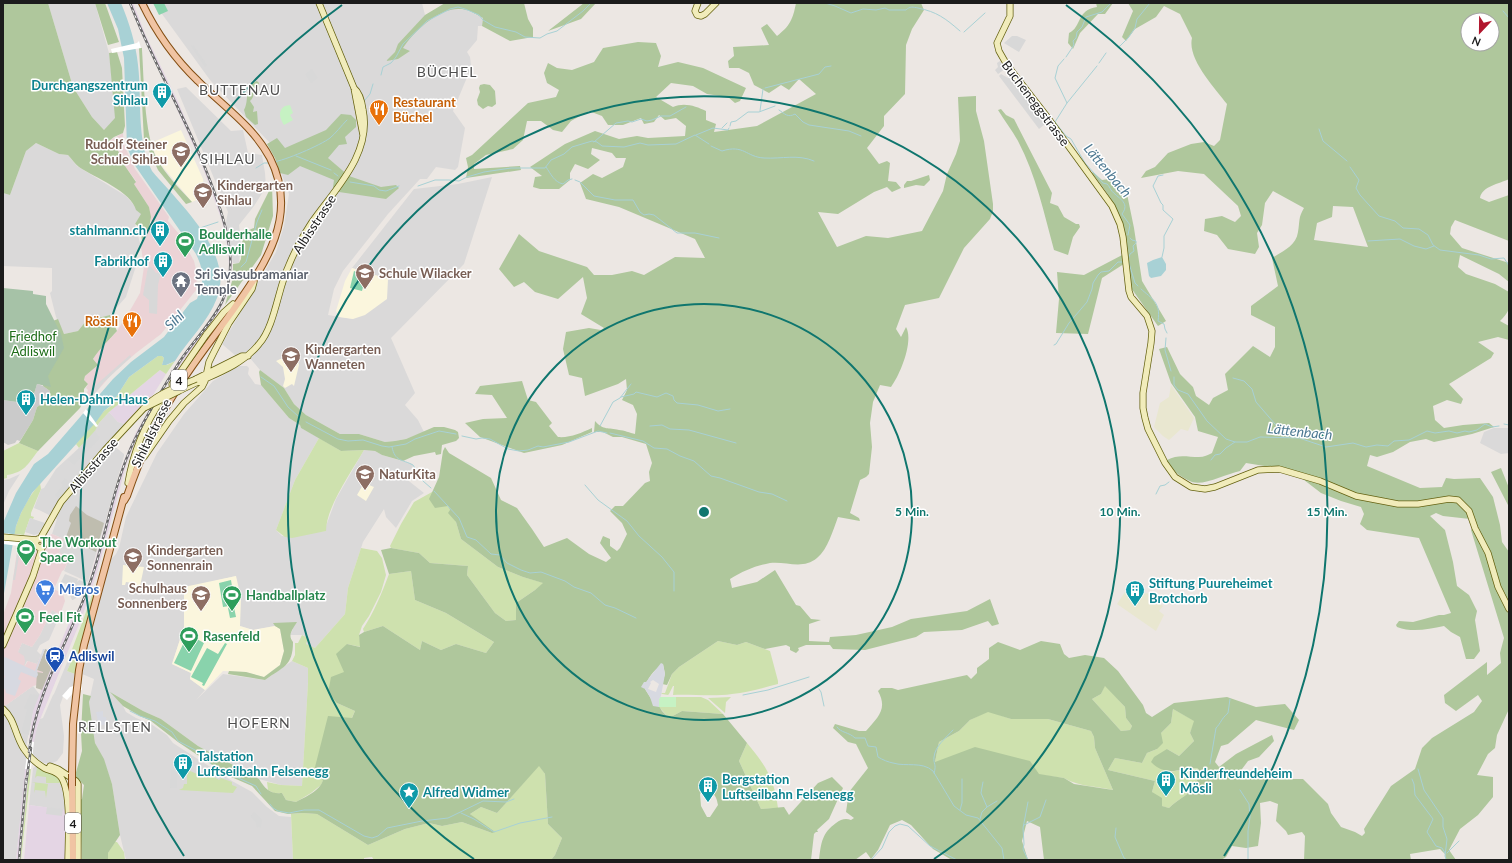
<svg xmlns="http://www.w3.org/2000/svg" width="1512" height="863" font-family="Lato,sans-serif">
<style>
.residential{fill:#dad9d9}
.commercial{fill:#ebd3d6}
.industrial{fill:#e4d5e4}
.education{fill:#fbf6dd}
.religious{fill:#cacaca}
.construction{fill:#bfbdaf}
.farmland{fill:#e9e7d0}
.grass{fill:#cee1ae}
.forest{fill:#afc79c;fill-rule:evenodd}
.cemetery{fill:#a6c2a7}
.park{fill:#c6f2c3}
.pitch{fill:#89d3ac}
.parking{fill:#d8d8d8}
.plaza{fill:#d7d9e1;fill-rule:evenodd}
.water{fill:#a8d1d5}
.pier{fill:#fff}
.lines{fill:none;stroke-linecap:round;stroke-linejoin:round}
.stream{stroke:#a8d1d5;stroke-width:1}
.secondary-casing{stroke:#656211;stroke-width:7}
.primary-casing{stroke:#834d11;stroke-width:8}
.secondary{stroke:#f1ecbb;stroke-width:5.5}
.primary{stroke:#f0c4a3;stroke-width:6}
.rail-casing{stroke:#6a6a6a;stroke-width:2.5}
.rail{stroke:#fff;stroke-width:1;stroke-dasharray:3;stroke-linecap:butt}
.secondary-bridge-casing{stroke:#656211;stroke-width:7;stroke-linecap:butt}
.primary-bridge-casing{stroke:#834d11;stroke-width:8;stroke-linecap:butt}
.secondary-bridge{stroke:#f1ecbb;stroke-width:5.5}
.primary-bridge{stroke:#f0c4a3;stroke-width:6}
.ring{fill:none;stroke:#0f766e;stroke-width:2}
.labels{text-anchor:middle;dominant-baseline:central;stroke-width:3;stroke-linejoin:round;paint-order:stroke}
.shield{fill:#fff;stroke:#606060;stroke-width:1}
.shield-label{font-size:12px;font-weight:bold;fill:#1c1c1c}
.culture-label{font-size:13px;font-weight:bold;fill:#0d838f;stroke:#fff;text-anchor:start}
.food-label{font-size:13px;font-weight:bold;fill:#c56008;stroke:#fff;text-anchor:start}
.street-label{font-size:13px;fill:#1c1c1c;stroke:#fff}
.education-label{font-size:13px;font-weight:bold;fill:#785e54;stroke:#fff;text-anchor:start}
.leisure-label{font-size:13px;font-weight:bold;fill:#27864d;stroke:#fff;text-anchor:start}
.worship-label{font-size:13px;font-weight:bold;fill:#5b616d;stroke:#fff;text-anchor:start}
.park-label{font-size:13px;fill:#1c6c17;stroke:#fff}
.shop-label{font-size:13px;font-weight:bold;fill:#366cbe;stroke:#fff;text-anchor:start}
.transit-label{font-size:13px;font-weight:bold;fill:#164399;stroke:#fff;text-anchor:start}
.neighbourhood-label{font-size:14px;letter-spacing:1px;fill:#4f4f4f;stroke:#fff}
.water-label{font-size:14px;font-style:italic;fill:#4d7992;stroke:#fff}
.centre{fill:#0f766e;stroke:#fff;stroke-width:2}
.ring-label{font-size:12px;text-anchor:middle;font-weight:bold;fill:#0f766e;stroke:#fff;stroke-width:3;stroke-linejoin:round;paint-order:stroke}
</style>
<rect width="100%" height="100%" fill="#ece7e3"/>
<path class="residential" d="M48,3H95L109,53L116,118L104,130L92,117L73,87Z
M159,3H422L425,15L441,12L452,9L466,10L483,18L482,26H478L477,40L467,52L470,57L471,65L468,75L453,111L465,128L458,167L455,170L436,167L427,179H420L388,214L343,271L334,289L328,315L353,319L388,279L352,268L414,189L458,184L492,177L464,264L391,338L415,393L405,405L418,420L424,432L406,439L395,441L385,442L359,434H340L306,415L294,404L284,388L260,370L245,352L236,356L222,344L276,252L284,226L289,194L270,143L210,80L162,14Z
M186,87L231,131L243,130L248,153L262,155L265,173L266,187L254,206L239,225L241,244L239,263H233L226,222L228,212L177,89Z
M36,143L59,154L68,155L77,166L126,196L142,214L135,224L141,247L139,252L135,253L136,266L126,297L110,315L86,321L78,331L64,334L56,317L50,293L52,291V268L3,266V193L10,195L26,151Z
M239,366H247L249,368L248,374L255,384L261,385L289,418L300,425L301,428L319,438L295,480L276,530L282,536L326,531V526L336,499L364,450L375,451L382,455L412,464L413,466L405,478L424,493L412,501L396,528L386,517L384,509L363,542L348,588L345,614L315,648L306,644L308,638L303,635H290L293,629L274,623L275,626L253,630L240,626L236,576L184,588V627L172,664L191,673L190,679L205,690L196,700L223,674L265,680L292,661L308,668V683L302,786L281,785L259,779L198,746L161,719L143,711L112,693L123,706L126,712L136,718L151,724L167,735L173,743L232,781L252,792L267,807L279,816L291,817L293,860H126L120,835L112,784L103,758L95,743L89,702L94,679L82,674L87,650L110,560L116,554L119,548L126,517L157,453L184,414L213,381Z
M109,412L118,422L125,424L113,437L108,441L124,454V456L88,582L64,571L69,559L59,552L64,542L62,538L52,534L57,519L39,510L34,508L41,489L44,488L56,469L80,447L98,426L99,423Z
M1494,428H1509V453L1501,454L1480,443L1484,432Z
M20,474L9,491L3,505V480L9,479Z
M52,610L60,615L49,640L40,645L37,651L41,655L37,664L27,661L24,667L23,666L18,652L22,643L32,647L40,635Z
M68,660L71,662L67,671L75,674L74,685L64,694L60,705L64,736L63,753L57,761L52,763H44L35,757L32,753L34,737L40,719L43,718L53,695L54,694Z
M33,686L40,695L33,711L26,747L28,749L16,860H3V705L5,706Z
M37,766L62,785L65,810L29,805L33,768Z"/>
<path class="commercial" d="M123,133L124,145L135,169L169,217L168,221L179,234L194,261L197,274L196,290L161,334L136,353L112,374L91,398L86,396L88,390L86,388L88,384L84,380L85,376L98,365L93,359L99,349L110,339L117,331L132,307L140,293L144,267L141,247L151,222L149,207L134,184L136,181L125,166L117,147H114L109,141Z
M52,534L64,539L59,552L69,559L64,570L62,571L54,589L63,594L65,601L60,615L52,610L40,635L32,647L22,643L18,652L24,656L25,661L24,667L28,661L37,664L41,655L56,654L37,685L33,686L5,706L3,705V615L11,593L17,551L22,547Z"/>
<path class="industrial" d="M129,3H133L146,36L179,104L210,177L228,231L232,263L229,289L219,312L173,375L163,387L180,360L208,324L221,303L228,280L229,266L228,250L222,221L202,165L162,76L142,35Z
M160,370L166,374L153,395L137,410L125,424L118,422L109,412Z
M149,411L151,412L139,434L127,462L97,573L82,617L37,727L34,742L29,741L33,710L73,613L76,612L81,604L91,575L122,466L136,432Z
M25,769H29L20,860H16Z
M29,805L67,810L75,860H24Z"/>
<path class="education" d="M181,130L203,179L205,196L192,202L158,161L151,143Z
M352,268L388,279L387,299L365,315L353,319L339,317L336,311L345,281Z
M291,354L298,357L299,365L294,386L292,384L285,388L283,386L285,379L283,367L276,361Z
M364,483L374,487L366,501L357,495Z
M123,565L144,567L139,591H132V583L126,582L125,585H122Z
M236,576L241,598L240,626L253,630L275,626L280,629L284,651L280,665L264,677L246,672L223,671L205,690L190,679L191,673L172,664L184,627V587Z"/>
<path class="religious" d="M37,384L43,386L50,391L48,400L37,407L33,420L20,441L17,440L15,443L8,445L3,442V400L31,404Z"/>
<path class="construction" d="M76,506L87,515L104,523L96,552L66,537L71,523L69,521L70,515Z
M45,649L57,654L42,690L36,688L37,672L43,673V672L37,670Z"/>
<path class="farmland" d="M1171,385L1194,418L1188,431L1181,429L1169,440L1163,436L1154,427L1160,403L1169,397Z
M1125,592L1157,594L1154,600L1163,606L1159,611L1164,615L1156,631L1117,604Z"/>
<path class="grass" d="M158,356H162L164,358L162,365H167L175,361L166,374L160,370L109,412L99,423L95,431L79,448L76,444L104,411L114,404L115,399L129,377Z
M319,438L341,451L364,450C352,471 326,507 326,531L292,538L285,537L276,530L295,480Z
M19,443L38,451C27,465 25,472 7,475V478L3,479V451Z
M40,483L41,489L31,513V516L34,517L33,519L30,518L24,535L14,534C18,515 28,498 40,483Z
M432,492V493L448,506L456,522L461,539L498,567L523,577L544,583L535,590L516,603V620L506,621L495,613L467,575L468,566L430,563L419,553L391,548L390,546L401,524L414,502Z
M361,548L377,551L382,558L386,575L381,592L369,616L362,626L359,635L361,647L347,644L344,672L337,703L355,711L321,785L311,793L296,802L286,800L282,793H274L268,790L267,782L281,785L302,786L308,683V668L292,661L295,655V643H298L302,635L308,638L306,644L315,648L345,614L348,588Z
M411,571L415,600L446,613L494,642L486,653L456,644L441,650L422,641L420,650L383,626L364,632L363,629C374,612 382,593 389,574Z
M92,595H94L81,644L75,674L67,671L71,662L68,660L82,623Z
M718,641L737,645L746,642L770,651L778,681V684C763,688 748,692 732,694C713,697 692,694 673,695L674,686H673L669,694L668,695L662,694L661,693H665L672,674L679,667Z
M1105,685L1125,707L1126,718L1132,726L1130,730L1121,731L1092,699L1101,694Z
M660,697H701L708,700L723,714L682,711L669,718L659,707Z
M731,697L726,702L725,713L708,698Z
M1173,709L1195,721L1190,733L1194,741L1179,756L1167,749L1168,772L1197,768L1199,770C1196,794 1184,794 1169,808L1161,806L1152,792L1155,781L1108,770L1115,758L1142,763L1147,753L1157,749L1161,733L1171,723Z
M988,711L1011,719H1048L1091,731L1094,737L1095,748L1113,790C1097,786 1079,787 1064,778L935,762L939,742L959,731L970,720Z
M747,743C766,766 774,778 778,808L761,809L739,761Z
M539,765L545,774L548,824L562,838L555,855L551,860H374L372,857L364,858V860H293L291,814L303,813L317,814L368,845L405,829L429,823L442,826L462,822L492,833L470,814L481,807L497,813Z
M36,766L57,776L63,785H60V783H46V777L37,776L35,778L37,768Z
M181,767L204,777L209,769L211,770L209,774L219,780L221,778L232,782V785L237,787L233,793L179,790L183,788L184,784H187V775L180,773Z
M29,769H31L21,860H20Z
M32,782L48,784L46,798L45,791L35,790L34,793L35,783Z
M115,842H117L124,852L125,860H108V853Z"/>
<path class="forest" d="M3,3H48L73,87L92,117L104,130L115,118L109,53L117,52L122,68L125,126L123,133L114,137L109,141L114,147L116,146L125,166L136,182L134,184L149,207L151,217L149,228L145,233L142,241L140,227L135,224L141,214L136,210C132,192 94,177 79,167C75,164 72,159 68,155L59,154L36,143L26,151L10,195L3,193Z
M95,3H105L119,42L108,45Z
M445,3H524L528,19L533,28V37L510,41L482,26L483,18C478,16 472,11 466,10C443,3 414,31 403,48L410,51L398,59L386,61L395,52L398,44L425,15Z
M584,3H596L581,19L548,31Z
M796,3H921L924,10L912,29L906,45L905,94L884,116V126L867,148L879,164L887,161L890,163L888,181L896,182L901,188L892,192L887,187L874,192L838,214L818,212L837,247L866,236L888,238L922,231L943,191L947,174L956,154L960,141L958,97L976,96V111L984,141L993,204V211L990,219L964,248L939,298L905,305L896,329L901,337L906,327C914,341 900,375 891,387L880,385L873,402L870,423L872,447L869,474L866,477L860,480L850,513L859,518L860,521L838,517C833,530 828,549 817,558C803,570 786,561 770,563C755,566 743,571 730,579L732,588L757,582L775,570L796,605L800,606L811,619L821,620L809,624V641L829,642L830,637L856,635L892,627L911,619L967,611L990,599L999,624L992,626L988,621L962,630L924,632L916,637L865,650L833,649L830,645H806L798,648L799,650L796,653L790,650V647L786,645L765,649L746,642L737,645L718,641L679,667L672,674L667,685L662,684L665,674L663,664C653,671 647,678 645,689L653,702L657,703L662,711L669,718L682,711L723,714L747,743L739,761L761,809L784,807L789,815L818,783L832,777L843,788L829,819L817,830L818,832H816L814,834L811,860H551L555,855L562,838L548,824L545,774L539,766L497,813L481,807L470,814L495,832L492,833L462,822L442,826L429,823L405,829L368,845L317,814L303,813L288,814L275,811L252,786L229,776L178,742L151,721L140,716L123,706L110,692L143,711L161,719L198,746L259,779C265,789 270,794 282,793L286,800L296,802C305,797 320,791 323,780L314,771L328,716L352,718L355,711L337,703L328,693L331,677L344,672L336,654L347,644L360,647L359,635L364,632L383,626L420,650L422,641L441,650L456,644L486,653L494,642L446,613L415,600L411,571L389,574L381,550L391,548L419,553L430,563L468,566L467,575L495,613L506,621L516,620V603L535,590L543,583L523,577L498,567L461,539L456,522L448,513L450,510L448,506L435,508L429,499L439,477L443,451L445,447L449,453L491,478L501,500L517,508L532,529L544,547L567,538L589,554L606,562L611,558L600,543L603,536L610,539V546L617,551L620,548L627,534L622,523L610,511L615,506H623L645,483L650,481L649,472L652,463L646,444L622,437H613L603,432H594L595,421C604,431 608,427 619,430C624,430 630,433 635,434L637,414L633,405L622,400L627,390L626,379L618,384L585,396L582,378L569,375L563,349L566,332L589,328L601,330L604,328L581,314L587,298L583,277L558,299L535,292L524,282L514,287L499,269L519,234L539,251L587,267L594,275H612L632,271L644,275L675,257L705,258L695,239L619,207L586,199L580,183L593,174L602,178L623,167L626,158H616L612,153L592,148L591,154L600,160L588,169L575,164L570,173V180L559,189H540L533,187L535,177L542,176L530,167L565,144L595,131L619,139L637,136L648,138L685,136L686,126L676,118L665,120L659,115L654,122L644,124L641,118L623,125H608L602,116L589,111L571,121L562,132L553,130L541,121H527L523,140L513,149L486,155L474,164V169L520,166L521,170L466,178L468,167L466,158L472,155L528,103L556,97L559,90L547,83L544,73L548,63L557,68L572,70L594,62L603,48L638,42L656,43L661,56L658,67L678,62L703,68L746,88L740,101L735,103L728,97L707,94L693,86L671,83L656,97L673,107C684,102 696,106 706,111V120L716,124L714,132L757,126L816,94L799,79L789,90L781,85L769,93L754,85L749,73L739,68H729L728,61L734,56L733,47L769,45L761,28L767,24L777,36C790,26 793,19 796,3ZM704,788C713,794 716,793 718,805L710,817H707L701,806L700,794Z
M1096,3H1113L1105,14H1098L1080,33L1073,49L1068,43L1069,33C1082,27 1076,10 1097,7Z
M1128,3H1509V179C1499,184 1482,186 1480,198L1489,202L1509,195V241L1455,220L1451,227L1450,234L1462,248L1509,263V282L1499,274L1460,255L1458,267L1466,274L1495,284L1509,292C1509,308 1511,310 1500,321L1509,326V340L1498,337L1478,342L1494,353L1491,358L1449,384L1463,399L1461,404L1447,400L1433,406L1435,420L1444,428L1463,425L1489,423L1494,427L1472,434L1434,442L1426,439L1410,442L1393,452L1377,457L1370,455L1367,466L1420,488L1442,487L1446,478L1454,479L1480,478L1493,497L1500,525L1502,542L1509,552V709L1497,735L1495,748L1488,754L1477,775L1493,777V797L1478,815L1460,829L1449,850L1456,860H1446L1445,854L1440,849L1410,854L1411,860H1304L1305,836L1302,832L1288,835L1286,831L1276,821L1278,804L1270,801L1260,803L1261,823L1258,846L1246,848L1232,846L1226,857L1221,860H1044L1040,827L1027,821L1022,841L1028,860H952L933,849L911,825L902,820L890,825L878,850L871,859L866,852L855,860H819C821,843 822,833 836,823C841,819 846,818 851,820L854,818L846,812L849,792L868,768L856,744L848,742L833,728L835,724L859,731H866C878,717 888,709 878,691L881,688H892L898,690L967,675L971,679L977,673V668L989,659V648L998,642L1020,650L1041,641L1060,644L1064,654L1069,658L1085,655L1104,658L1118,671L1143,705L1146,713L1152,717L1174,703L1227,697L1256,707L1285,704L1299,720L1294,730L1256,720L1228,744L1221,746L1215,762L1219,767L1236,754L1272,735L1274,741L1259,757L1248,761L1239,773L1248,779H1303L1328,804L1331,813L1341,827L1355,832L1362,836L1365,833L1364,829L1391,786L1415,769L1422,748L1432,738L1474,712L1482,701L1478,695L1456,711L1445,703L1444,695L1487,662V675L1501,663L1500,653L1504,638L1471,530L1473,527L1470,519L1443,516L1436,513L1430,516L1445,530L1453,562L1457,586L1469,595L1477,611L1475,620L1480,651L1474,659H1466L1460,637L1451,632L1444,626C1428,629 1413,633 1397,627L1396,625L1399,621L1413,622L1439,615H1444L1451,613L1419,538L1367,530L1360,524L1364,514L1361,507L1341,501L1321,493L1295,473L1277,468L1246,463L1240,471C1226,474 1204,486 1192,482C1189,481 1186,479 1184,478C1175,473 1171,468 1167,460C1178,454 1187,457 1199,457C1204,457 1208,455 1212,453L1218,437L1198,431L1195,417L1171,383L1159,349L1167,347L1180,374L1193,387L1196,396L1209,405L1213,398L1228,390L1225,374L1253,346L1270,357L1275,347V327L1251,315V306L1278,286L1272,258C1283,251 1296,246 1298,232C1300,221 1298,218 1304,208L1273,191L1265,203L1262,225L1257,233L1259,247L1255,254L1228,249L1217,235L1204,231L1205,219L1222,216L1235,222L1241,216L1238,206L1204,174L1178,171L1141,178L1146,171L1155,167L1168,153L1191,144L1204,142L1214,146L1220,140L1227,104C1215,88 1187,59 1192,38L1180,14L1164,6L1156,17L1135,29L1126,41L1122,37L1133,11ZM1468,20H1492V44H1468ZM1333,206L1353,207L1368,247L1314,240L1317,223L1332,217ZM1105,686L1125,707L1126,718L1132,726L1130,730L1121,731L1092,699L1101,694ZM1173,709L1194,721L1190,733L1194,741L1179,756L1167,749L1154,757L1151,762C1166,777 1178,769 1197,768L1199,770C1196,794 1184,794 1169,808L1162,806V798L1152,792L1155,781L1108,770L1115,758L1142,763L1147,753L1157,749L1163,743L1161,733L1171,723ZM988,712L1011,719H1048L1091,731L1094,737L1095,748L1113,790L1074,784L1064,778L1039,774L1030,761L975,747L935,762L939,742L959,731L970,720Z
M139,48H142V50C144,79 144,135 157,159C166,175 180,189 192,202L186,204L158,170L144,140Z
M257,81L259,83L258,88L252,89C254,94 254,97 250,101L254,107L253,112L257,111L258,124L255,125L246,117L244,110C248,103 246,95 249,88L252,89V83Z
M484,84L490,85L495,91L496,104L492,107L488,106L483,109L478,105L477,100L480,92L479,88L480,85Z
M1001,109L1006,115L1014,119L1052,193L1050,203L1058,206L1064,217L1076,224H1079L1080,227L1073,237L1068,255L1054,250C1044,213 1036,175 1018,141C1012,130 1004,120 998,110Z
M341,114L351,115L356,120V127L345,137L347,144L339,145L328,158L349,176L381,187L396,185L399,188L386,199L339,192L333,187L334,180L300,166L288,175L280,173L275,158L267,144L277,138L285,148L326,130Z
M1093,172L1102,180L1110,179L1116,185L1127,194L1134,228L1142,281L1166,321L1158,326L1129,285L1127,262L1102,278L1088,334L1056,333L1059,299L1057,272L1084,275L1126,253C1125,239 1123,225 1118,212C1112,198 1101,185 1092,173Z
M929,175L930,180L924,186L916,185L904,188V185L907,181H911Z
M272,185L273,216L261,255L225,305L233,278V264L239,263L241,259C242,247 240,232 254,228L255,219Z
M110,315L117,331C109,340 100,348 93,359L98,365L85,376L84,380L88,384L84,389V400L80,408L38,451L19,443L33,420L37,407L48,400L50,391L43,386L50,322L58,319L64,334L78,331L86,321Z
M260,370L284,388L294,404L306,415L340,434H359L385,442L395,441L406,439L434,427H444L455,430L458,432L459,438L456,441L442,445L441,454L436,455L435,452L414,456L403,461L382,455L375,451L364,450L341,451L301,428L300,425L289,418L261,385L259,372Z
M522,381L528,400L536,402L552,423L549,426L558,437C570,438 581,433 592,428V432L562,445L524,453L480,437L465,423L483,419L507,418L492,395L475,394L480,386Z
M1501,468L1509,488V507L1491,472Z
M297,622C293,629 287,635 293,642C293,666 283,667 265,680L228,674L229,671L246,672L264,677L280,665L284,651L280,629L275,626L273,623Z
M83,694L91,696L89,702L95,743L104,759L112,784L120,835L108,853V860H82L80,800L82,799L84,785L75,776L82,751L81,733Z"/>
<path class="cemetery" d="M3,288L33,291V294L46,296V304L61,334L64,348L48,376L51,387L37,384L31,404L3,400Z"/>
<path class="park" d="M290,105L293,113L290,115L293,120L284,125C280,119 277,111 285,106Z
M660,697H676V707H659V699Z"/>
<path class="pitch" d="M153,3H164L168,11L159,15Z
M354,271L366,275L362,291L350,288Z
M231,580L235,605L223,607L219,583Z
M234,607L236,617L230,618L228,608Z
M187,636L195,638L204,643L191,671L174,663Z
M225,643L227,644L204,686L202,685L203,683L191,677L207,648L218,654Z"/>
<path class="parking" d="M1012,36H1017L1026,40L1019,52L1004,43Z
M193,45L207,65L205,67L191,46Z
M1000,61L1005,69L998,74L995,70L998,67L997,63Z
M312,69L318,78L311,83L305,74Z
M1001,74L1008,78L1011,76L1042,118L1041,120L1045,124L1039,129L999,76Z
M271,87L277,96L272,100L266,91Z
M148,267H151L156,273L161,272L158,285L157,314L149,313V300L143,295Z
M130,355L131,357L104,382L91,398L89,397L96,385Z
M95,431L100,438L74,465L68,460Z
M65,478L72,485L59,499L55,495L63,485L61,483Z
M30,518L45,523L38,534L34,535L25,532Z
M18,549L20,550L15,580H13Z
M65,574L78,579L77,582L79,580L84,582L83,584L85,585L84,590L80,588L76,598L73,600H72L69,593L72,586L61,582Z
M30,694L39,695L33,711L29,735L22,733V729L27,710L24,708Z
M119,725L121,736L115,737L113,726Z
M171,769L177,772V788H170Z
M47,807L63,809L62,816L46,814Z
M255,812L262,820L261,828L257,827L256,823L250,816Z"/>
<path class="plaza" d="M43,649H45L37,670L38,675L36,678L21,672L18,679L21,681L15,696L6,693L5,689L3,688V681L5,676L3,675V658L5,657L35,671Z
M661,663L663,664L665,674L661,696L659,699V707L653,706L650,697L645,689L641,687L644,682H646ZM653,680L659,684L656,692L648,689L651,683L650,682Z
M103,711V717H106L107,724L99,726L96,712Z"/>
<path class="water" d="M107,3H121C129,22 136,44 138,65C142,98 136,141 152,171C178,202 235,253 217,298C208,322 188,340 175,361L166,365H162L164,358L162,356H158L129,377L115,399L114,403L104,411L96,422L32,493L21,513L16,526L3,599V523L16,493L34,464L48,454L113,379L131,362L164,337L190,303L197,299C204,279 205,274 196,254L134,164L127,147L124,58L118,29Z
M1162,257L1166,264V270L1161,276L1151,278L1149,276L1147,263L1153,260Z"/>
<path class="pier" d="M139,41L141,48L112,53L111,49L137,43Z
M86,409L98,426L96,427L83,413Z
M3,533L22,535L19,546L3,544Z
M82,684V690L73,693L67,700L62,696L70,687Z
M29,741L34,742L31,769H25Z"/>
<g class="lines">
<path class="stream" d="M825,3L835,6L851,13L863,9L876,10L885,8L889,10H906C910,6 913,7 918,8C937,12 945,18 960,31
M1503,11L1509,18
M964,32L985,13
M1118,47L1120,46L1128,38L1135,28L1137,19L1150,3
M1066,57L1074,45L1073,41L1076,38L1077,32L1082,27L1086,17L1102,12L1111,3
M1064,59L1058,66L1055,78L1067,103L1055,122L1066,136L1071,139L1085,163L1103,183L1107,184C1109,186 1110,188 1111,190C1117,198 1131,202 1122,214L1130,225L1128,235
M1099,63L1106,53
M381,75L383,67L391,63L396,57L403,44L427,21L450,9L458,7L465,9L479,15L483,20L495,27L516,32L525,37L540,38L547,34L557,31L583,11L591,3
M765,88L819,74L825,67L831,66
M365,100L370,94L373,84
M1067,103L1097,66
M779,110C785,114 788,118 795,114L803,122L809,125L849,131L861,136
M760,111L763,89
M730,126L731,122L736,121L748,112H759L775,106
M722,128L727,123
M1319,129L1323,141L1347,161
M696,135L713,128L728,130L729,128
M594,142L616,123L628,121L632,122L641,119L647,121L652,120L661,116H670L686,107
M711,146L722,151C744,144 746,157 764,158C782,159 798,154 814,161
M296,156L331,170
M273,162C284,161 321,145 330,138C336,133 341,126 347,120
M546,167C551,174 554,182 563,184L568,180L572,179
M1350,167L1359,180L1356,188L1360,195L1379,216L1395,221L1403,228L1419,229L1428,235L1433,245L1440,250L1479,255L1491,259L1504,258L1509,266
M256,168L264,163H268
M334,173L338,176
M575,180L580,182L594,196L615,200H633L640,212L644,215L649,214L654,215L677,233H695L719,238
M350,182L374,186L379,190L386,191L399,186
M418,186L435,180H449L459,181L467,177L484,172L511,168H545L551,160L564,154L572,147L592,141L597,142L602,146L624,147L640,143L648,145L676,144L695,135L709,144
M200,228L218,222
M1130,238L1132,240L1136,241V243L1133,246L1134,251L1130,254L1128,260L1135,283L1138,286
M1368,241L1400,239L1414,246L1426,249L1434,246
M1162,257L1164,248V236L1173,219L1163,210V205L1161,203L1153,186L1158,176L1163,175
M241,267L246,262L257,222L262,210
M1141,289C1152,299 1161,302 1158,321L1164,324L1165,329L1167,333
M1166,338L1165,350L1171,371
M1054,345L1056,344L1069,323L1087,302L1092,289L1093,283L1098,275L1101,272L1109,271L1118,262H1123
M261,377L274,386L288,407L299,417
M1174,377V385L1178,390L1188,394L1207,421L1226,439L1235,442H1247L1260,437L1299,438L1326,447L1353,443L1366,447L1377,445L1388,446L1394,441L1409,440L1427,431L1435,433L1449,431L1457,433L1465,431L1469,432L1477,430L1485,424L1492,427L1499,426
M1233,378L1244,381L1252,389L1256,402L1275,424L1288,433V437
M621,397L634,394L636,392L657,397L666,393L673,396L674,400L677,403L698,405L718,411L730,409
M306,422L338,439L348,441L363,440L382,446L389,447L406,444L415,439L439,431L456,434
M1504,424L1509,425
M600,426L613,402L620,398L631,384
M650,426L662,425L670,429L689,430L736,443
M610,433L643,441L654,448L667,449L680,456L694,461L711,476L720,478L759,492L772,494L787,501
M462,436L476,439L482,438L490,439L508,449L519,451L528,450L538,446L543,447L569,442L598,431L607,433
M392,447C395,462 402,459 413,465L423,481L431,488
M1211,460L1215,455L1220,454L1226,448L1235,442
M585,485L598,500L627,521L639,536L662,557L674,572V591
M434,491L459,518L467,537L476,540L491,554L500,555L507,563L521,570L530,573L541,572L565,581L574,587L591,593L605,605L615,608L636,618
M1156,494L1160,486L1165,485L1169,482
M819,689L821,692L824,706
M743,695L768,690L809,677
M130,711L140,716L155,721L172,732L178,741L197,751L211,764
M837,727C841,733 849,732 855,738H865L868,746L876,747L878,757C883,760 888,762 893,763C906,767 922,761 933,771L954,806L966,815L978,818L1002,848L1004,860
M1210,764L1216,728C1221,723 1221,719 1228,713L1230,699
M1418,769L1424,790L1443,818V827L1447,839L1445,856L1446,859
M225,772L256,786L261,794
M934,773C937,764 933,764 934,757C935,746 946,738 953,730
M1412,779L1414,784L1415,795L1433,819L1427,832L1436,846L1442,848L1445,853
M1240,790L1249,804L1250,817L1248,831V860
M1028,802L1023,828L1024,844L1023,849L1028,860
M270,804L273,808L278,811L289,813L304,810H319L364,836L372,838L378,836L387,828L422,821L448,818L483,801L506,802L514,799
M987,807L997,801
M960,810L962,803V779
M461,813L474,819L494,832L520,823L552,817
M980,819L982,812L987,807L981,793L983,782
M1024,825L1040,817L1046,800
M1116,828L1115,837L1124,858L1127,860
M1447,853L1459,841
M871,860L882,848L889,832L895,826L900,824L908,826L930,846L957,860"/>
<defs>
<path id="secondary" d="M319,3L354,88L363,135
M698,3L695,11L697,15L701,16L705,14L716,3
M1010,3V16L997,43L999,51L1007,65L1048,118L1112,206L1120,224L1123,237L1129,291L1131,297L1147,316L1152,331L1151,343L1143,393V408L1145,418L1148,429L1165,463L1175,477L1191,487L1205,489L1215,487L1258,470L1279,469L1320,481L1356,496L1398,504H1418L1449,499L1458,500L1469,511L1475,528L1488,553L1498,587L1509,609
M206,335L224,312L233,304
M196,379L242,356H248
M181,390C208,376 240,368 259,344C275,326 278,288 289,265C295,250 303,236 312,222C335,189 372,154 363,110C362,102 360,93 354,88
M144,457L169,421L184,403L202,387L205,381L209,362L214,352L229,323L252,289L254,282
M128,483C133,453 145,424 162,399
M3,537L37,540
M35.5 543a4.5 4.5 0 1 1 9 0a4.5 4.5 0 1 1-9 0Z
M40,539L61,502L105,450L144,408
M25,542L36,545
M3,645L33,576L42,548
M3,709C15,719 15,736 24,749C29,757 36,763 44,768C50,771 56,771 60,776C72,789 68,842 68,860
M50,766L58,769L76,781L78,784V860"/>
<path id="primary" d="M124,501L127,496C140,458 155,423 177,389C193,363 213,338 231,313C264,266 300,217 270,158C253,126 223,106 198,81C175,59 156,32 142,3
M72,774L73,724L79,670L84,645L124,497
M72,786L73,860"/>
</defs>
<use href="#secondary" class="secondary-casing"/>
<use href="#primary" class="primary-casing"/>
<use href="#secondary" class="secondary"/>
<use href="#primary" class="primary"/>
<defs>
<path id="rail" d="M29,752C36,691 71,637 91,580C107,533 113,484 135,439C148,413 164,386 180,361C206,323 234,305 230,253C228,233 222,213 215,194C192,128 155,68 130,3
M26,784L31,748
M19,860L26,779"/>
</defs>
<use href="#rail" class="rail-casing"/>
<use href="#rail" class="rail"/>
<defs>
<path id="secondary-bridge" d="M181,390H173L172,384L206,335
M144,408C157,393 178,387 196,379
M144,408L179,391"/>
<path id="primary-bridge" d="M72,774V786"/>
</defs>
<use href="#secondary-bridge" class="secondary-bridge-casing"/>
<use href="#primary-bridge" class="primary-bridge-casing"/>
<use href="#secondary-bridge" class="secondary-bridge"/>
<use href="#primary-bridge" class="primary-bridge"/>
</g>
<g class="ring">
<circle cx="704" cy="512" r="208"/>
<path d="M474 859A416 416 0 1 1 934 859"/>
<path d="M184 856A623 623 0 0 1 342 5M1066 5A623 623 0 0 1 1224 856"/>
</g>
<defs>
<symbol id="building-pin" viewBox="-11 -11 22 30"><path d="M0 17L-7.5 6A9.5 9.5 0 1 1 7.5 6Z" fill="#0f9aa8" stroke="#fff"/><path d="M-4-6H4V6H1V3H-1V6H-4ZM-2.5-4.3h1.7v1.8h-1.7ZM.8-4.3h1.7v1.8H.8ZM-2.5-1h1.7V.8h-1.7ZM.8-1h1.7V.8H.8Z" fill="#fff"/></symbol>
<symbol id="restaurant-pin" viewBox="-11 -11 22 30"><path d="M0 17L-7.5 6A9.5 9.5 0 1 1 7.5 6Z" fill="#e8710a" stroke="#fff"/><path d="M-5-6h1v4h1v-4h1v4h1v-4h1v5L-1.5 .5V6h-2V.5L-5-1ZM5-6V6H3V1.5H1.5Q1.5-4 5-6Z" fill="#fff"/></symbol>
<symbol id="school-pin" viewBox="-11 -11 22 30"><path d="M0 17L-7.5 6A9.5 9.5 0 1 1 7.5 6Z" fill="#8d6e63" stroke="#fff"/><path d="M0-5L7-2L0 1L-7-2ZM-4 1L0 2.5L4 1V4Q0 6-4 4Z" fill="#fff"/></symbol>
<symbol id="stadium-pin" viewBox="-11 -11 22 30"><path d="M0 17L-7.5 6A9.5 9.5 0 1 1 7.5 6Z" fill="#2e9e5b" stroke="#fff"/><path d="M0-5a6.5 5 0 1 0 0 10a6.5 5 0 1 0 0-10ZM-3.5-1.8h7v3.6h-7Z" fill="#fff"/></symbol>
<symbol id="temple-pin" viewBox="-11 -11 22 30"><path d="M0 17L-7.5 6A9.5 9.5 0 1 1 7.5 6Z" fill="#6b7280" stroke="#fff"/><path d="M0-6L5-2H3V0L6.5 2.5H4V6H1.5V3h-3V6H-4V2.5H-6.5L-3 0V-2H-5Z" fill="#fff"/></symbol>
<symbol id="supermarket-pin" viewBox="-11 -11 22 30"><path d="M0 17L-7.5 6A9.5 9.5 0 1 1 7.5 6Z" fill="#3f7fe0" stroke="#fff"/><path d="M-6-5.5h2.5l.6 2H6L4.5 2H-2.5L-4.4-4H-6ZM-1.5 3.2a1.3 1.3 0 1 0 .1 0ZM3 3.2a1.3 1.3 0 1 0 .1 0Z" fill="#fff"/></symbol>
<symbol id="station-pin" viewBox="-11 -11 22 30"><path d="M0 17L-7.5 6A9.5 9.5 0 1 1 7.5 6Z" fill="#1a4fb4" stroke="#fff"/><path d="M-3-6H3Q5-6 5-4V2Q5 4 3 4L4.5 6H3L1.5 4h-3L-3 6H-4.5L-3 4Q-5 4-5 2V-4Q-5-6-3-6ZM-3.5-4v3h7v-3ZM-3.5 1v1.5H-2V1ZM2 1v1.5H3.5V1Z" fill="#fff"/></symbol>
<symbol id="sight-pin" viewBox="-11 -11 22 30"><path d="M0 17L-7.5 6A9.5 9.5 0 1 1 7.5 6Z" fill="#0f9aa8" stroke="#fff"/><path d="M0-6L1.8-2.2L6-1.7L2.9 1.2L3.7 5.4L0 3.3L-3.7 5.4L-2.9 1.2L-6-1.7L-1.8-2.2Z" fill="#fff"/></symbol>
</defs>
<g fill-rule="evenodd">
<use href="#building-pin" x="151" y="81" width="22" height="30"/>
<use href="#restaurant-pin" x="368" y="98" width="22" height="30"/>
<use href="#school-pin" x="170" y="140" width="22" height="30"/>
<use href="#school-pin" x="192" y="181" width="22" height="30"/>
<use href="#building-pin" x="149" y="219" width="22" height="30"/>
<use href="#stadium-pin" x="174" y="230" width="22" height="30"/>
<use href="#building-pin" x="152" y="250" width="22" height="30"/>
<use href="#school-pin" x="354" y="262" width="22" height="30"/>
<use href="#temple-pin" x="170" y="270" width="22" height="30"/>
<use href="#restaurant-pin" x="121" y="310" width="22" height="30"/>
<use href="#school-pin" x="280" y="345" width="22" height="30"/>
<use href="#building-pin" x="15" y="388" width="22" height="30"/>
<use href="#school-pin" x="354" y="463" width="22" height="30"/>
<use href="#stadium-pin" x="15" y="538" width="22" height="30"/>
<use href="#school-pin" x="122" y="546" width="22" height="30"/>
<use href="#supermarket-pin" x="34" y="578" width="22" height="30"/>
<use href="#building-pin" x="1124" y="579" width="22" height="30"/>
<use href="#school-pin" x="190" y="584" width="22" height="30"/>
<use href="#stadium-pin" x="221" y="584" width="22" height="30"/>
<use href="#stadium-pin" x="14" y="606" width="22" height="30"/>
<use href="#stadium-pin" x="178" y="625" width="22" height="30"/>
<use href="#station-pin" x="44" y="645" width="22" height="30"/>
<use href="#building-pin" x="172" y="752" width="22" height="30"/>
<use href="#building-pin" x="1155" y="769" width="22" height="30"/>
<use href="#building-pin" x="697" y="775" width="22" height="30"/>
<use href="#sight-pin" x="398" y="781" width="22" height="30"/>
</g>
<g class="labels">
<g class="shield">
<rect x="171" y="370" width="16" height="20" rx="3"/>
<rect x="65" y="813" width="16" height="20" rx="3"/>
</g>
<g class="shield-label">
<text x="179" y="380">4</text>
<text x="73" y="823">4</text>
</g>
<g class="culture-label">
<text x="148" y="85" text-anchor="end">Durchgangszentrum<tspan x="148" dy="15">Sihlau</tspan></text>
<text x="146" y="230" text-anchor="end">stahlmann.ch</text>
<text x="149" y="261" text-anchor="end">Fabrikhof</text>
<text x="40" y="399">Helen-Dahm-Haus</text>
<text x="1149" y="583">Stiftung Puureheimet<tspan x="1149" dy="15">Brotchorb</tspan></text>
<text x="197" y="756">Talstation<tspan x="197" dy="15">Luftseilbahn Felsenegg</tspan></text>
<text x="1180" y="773">Kinderfreundeheim<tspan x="1180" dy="15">Mösli</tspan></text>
<text x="722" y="779">Bergstation<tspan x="722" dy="15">Luftseilbahn Felsenegg</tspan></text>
<text x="423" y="792">Alfred Widmer</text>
</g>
<g class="food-label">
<text x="393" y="102">Restaurant<tspan x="393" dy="15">Büchel</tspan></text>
<text x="118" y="321" text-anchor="end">Rössli</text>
</g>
<g class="street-label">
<text transform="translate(1036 103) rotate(53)">Bucheneggstrasse</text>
<text transform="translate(314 224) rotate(-57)">Albisstrasse</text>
<text transform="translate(151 433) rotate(-64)">Sihltalstrasse</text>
<text transform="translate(93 465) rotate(-49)">Albisstrasse</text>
</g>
<g class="education-label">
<text x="167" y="144" text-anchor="end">Rudolf Steiner<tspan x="167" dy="15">Schule Sihlau</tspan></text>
<text x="217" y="185">Kindergarten<tspan x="217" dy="15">Sihlau</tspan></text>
<text x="379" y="273">Schule Wilacker</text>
<text x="305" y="349">Kindergarten<tspan x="305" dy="15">Wanneten</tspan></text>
<text x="379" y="474">NaturKita</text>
<text x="147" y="550">Kindergarten<tspan x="147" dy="15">Sonnenrain</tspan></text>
<text x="187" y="588" text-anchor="end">Schulhaus<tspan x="187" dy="15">Sonnenberg</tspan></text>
</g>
<g class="leisure-label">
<text x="199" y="234">Boulderhalle<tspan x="199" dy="15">Adliswil</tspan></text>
<text x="40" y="542">The Workout<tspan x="40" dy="15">Space</tspan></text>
<text x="246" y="595">Handballplatz</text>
<text x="39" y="617">Feel Fit</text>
<text x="203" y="636">Rasenfeld</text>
</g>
<g class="worship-label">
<text x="195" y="274">Sri Sivasubramaniar<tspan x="195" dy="15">Temple</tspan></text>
</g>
<g class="park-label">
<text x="33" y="336">Friedhof<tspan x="33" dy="15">Adliswil</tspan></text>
</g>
<g class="shop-label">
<text x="59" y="589">Migros</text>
</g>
<g class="transit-label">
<text x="69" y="656">Adliswil</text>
</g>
<g class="neighbourhood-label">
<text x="447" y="71">BÜCHEL</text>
<text x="240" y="89">BUTTENAU</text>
<text x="228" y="158">SIHLAU</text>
<text x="259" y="722">HOFERN</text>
<text x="115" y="726">RELLSTEN</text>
</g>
<g class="water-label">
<text transform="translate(1108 170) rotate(50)">Lättenbach</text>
<text transform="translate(174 320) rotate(-44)">Sihl</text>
<text transform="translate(1300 431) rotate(6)">Lättenbach</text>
</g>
</g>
<circle cx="704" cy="512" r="6" class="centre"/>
<g class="ring-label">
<text x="912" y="516">5 Min.</text>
<text x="1120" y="516">10 Min.</text>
<text x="1327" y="516">15 Min.</text>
</g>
<rect width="1512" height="863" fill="none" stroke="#1c1c1c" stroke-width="8"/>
<g transform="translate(1480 32) rotate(202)"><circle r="19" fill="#ffffff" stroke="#a4a4a4"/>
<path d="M0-3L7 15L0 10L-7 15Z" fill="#b1162d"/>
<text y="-6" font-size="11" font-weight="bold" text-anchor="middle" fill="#1c1c1c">N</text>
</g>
</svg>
